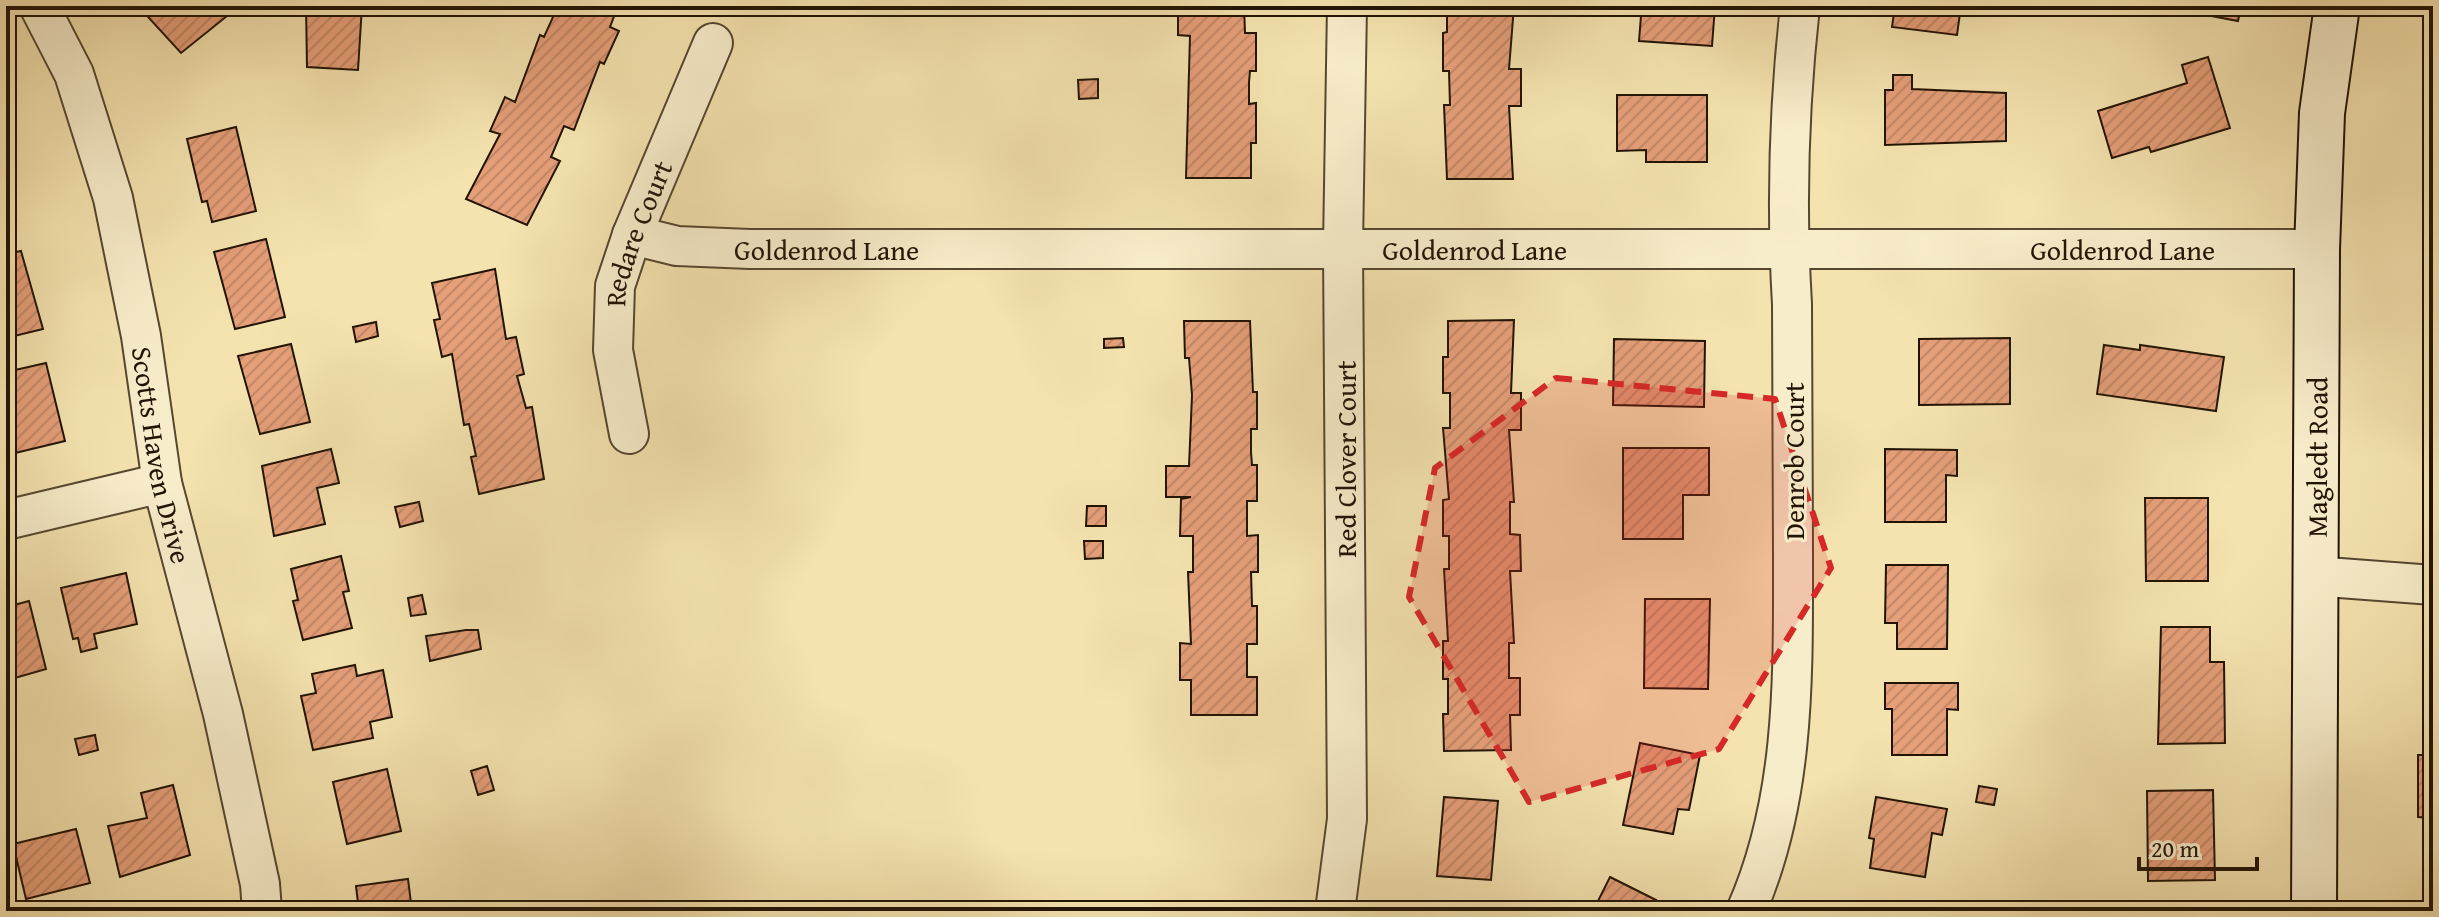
<svg xmlns="http://www.w3.org/2000/svg" width="2439" height="917" font-family="'Gentium Book Plus',serif">
<style>
.building{fill:url(#building-hatch);stroke:#211305;stroke-width:2}
.lines{fill:none;stroke-linecap:round;stroke-linejoin:round}
.street-casing{stroke:#564730;stroke-width:42}
.secondary-casing{stroke:#211305;stroke-width:48}
.street{stroke:#f8edcb;stroke-width:38}
.secondary{stroke:#f8edcb;stroke-width:44}
.marked{fill:#d62828;fill-opacity:0.2;stroke:#d62828;stroke-width:6;stroke-dasharray:16 10;stroke-linejoin:round}
.labels{text-anchor:middle;dominant-baseline:central;stroke-width:6;stroke-linejoin:round;paint-order:stroke}
.street-label{font-size:28px;fill:#211305;stroke:#f8edcb}
</style>
<defs>
<pattern id="building-hatch" width="6" height="6" patternUnits="userSpaceOnUse" patternTransform="scale(2)"><rect width="6" height="6" fill="#e59f79"/><path d="M-1 1l2-2M0 6l6-6M5 7l2-2" fill="none" stroke="#c48867"/></pattern>
</defs>
<rect width="100%" height="100%" fill="#f4e3af"/>
<filter id="stains"><feTurbulence type="fractalNoise" baseFrequency=".0025" numOctaves="4"/><feColorMatrix values="0 0 0 0 .2 0 0 0 0 .09 0 0 0 0 .02 0 0 0 .5 -.17"/></filter>
<radialGradient id="worn" r=".72"><stop offset=".6" stop-color="#630" stop-opacity="0"/><stop offset="1" stop-color="#630" stop-opacity=".3"/></radialGradient>
<path class="building" d="M138,6H235L237,8L181,53Z
M306,6H362L358,70L307,67Z
M558,6H618L610,27L619,31L604,64L600,62L574,130L564,126L551,157L560,161L527,225L466,199L500,134L490,131L505,97L515,102L540,35L544,37Z
M1080,6H1110V15L1080,16Z
M1178,6H1244L1245,33H1256V71H1250L1249,82V104L1256,103V143H1251V178H1186L1190,36L1178,35Z
M1447,6H1514L1509,69H1521V106H1509L1513,179H1447L1444,105H1450L1449,71H1443V33L1447,32Z
M1652,6H1715L1712,46L1639,41L1641,16H1651Z
M1895,6H1961L1957,35L1892,27Z
M2175,6H2241L2238,21L2174,9Z
M2208,57L2230,128L2151,152L2149,147L2112,158L2098,111L2187,83L2182,65Z
M1893,75H1912V89L2006,93V141L1885,145V90H1893Z
M1098,79V98L1079,99L1078,80Z
M1617,95H1707V162H1646V150L1617,151Z
M236,127L256,211L212,222L207,201L202,202L187,139Z
M6,186L16,220L6,223Z
M266,239L285,317L235,329L214,252Z
M21,251L43,329L6,338V254Z
M495,269L506,339L516,337L524,374L517,376L526,408L532,407L544,479L479,494L471,457L476,456L469,424L464,425L452,354L442,357L434,320L440,319L432,283Z
M1514,320L1511,393H1521V430H1509L1514,502H1510V534L1520,535L1521,571H1510L1514,643H1509V678H1520V715H1510L1511,750L1444,751L1443,714H1448V679H1443V641H1448L1444,569H1449V536H1443V500L1449,499L1443,428H1450V393H1443V357H1448V321Z
M1184,321H1250L1253,392H1257V429H1251V452L1252,465H1257V501H1247V536L1258,535V572H1251L1252,606H1257V644H1247V677H1257V715H1191V680H1180V643L1191,644L1188,572H1193V536H1180L1181,499L1191,497H1166V466H1189L1192,395L1189,358H1185Z
M376,322L378,336L356,342L353,327Z
M1123,338L1124,347L1104,348V339Z
M2010,338V404L1919,405V339Z
M1614,339L1705,341L1704,407L1613,405Z
M291,344L310,422L260,434L238,356Z
M2104,345L2140,350V345L2224,357L2216,411L2097,394Z
M46,363L65,441L11,454L6,432V372Z
M2427,435H2433V498L2423,497Z
M1623,448H1709V495H1683V539H1623Z
M331,449L339,483L317,488L325,524L274,536L262,466Z
M1885,449L1957,450V476L1946,475V522H1885Z
M2145,498H2208V581H2146Z
M419,502L423,521L400,527L395,507Z
M1087,506H1106V526H1086Z
M1084,541H1103V558L1085,559Z
M341,556L349,591L343,592L352,628L303,640L293,601L298,600L291,569Z
M1886,565H1948L1947,649H1897V623H1885Z
M126,573L137,624L94,634L97,648L81,652L78,638L73,639L61,588Z
M422,595L426,614L411,616L408,598Z
M1645,599H1710L1708,689L1644,688Z
M29,601L46,669L8,680L6,607Z
M2161,627H2210V662H2224L2225,743L2158,744Z
M466,630H478L481,649L430,661L426,636Z
M355,665L357,676L383,670L392,717L370,722L373,738L313,750L301,696L316,693L312,674Z
M1885,683H1958V710L1947,709V755H1892V709H1885Z
M95,735L98,750L79,755L75,739Z
M1640,743L1700,755L1689,810L1678,809L1673,834L1623,825Z
M2418,755H2433V840V818L2418,817Z
M487,766L494,790L478,795L471,771Z
M387,769L401,831L347,844L333,782Z
M173,785L190,855L120,877L108,826L147,818L141,793Z
M1979,786L1997,789L1994,805L1976,802Z
M2213,790L2215,880L2148,881L2147,791Z
M1444,797L1498,801L1491,880L1437,876Z
M1876,797L1947,809L1942,835L1932,833L1925,877L1870,868L1874,839L1869,838Z
M76,829L90,883L26,899L13,844Z
M1610,877L1656,900L1651,908L1657,911H1593Z
M408,879L412,911H359L356,886Z"/>
<g class="lines">
<defs>
<g id="street">
<path id="s1" d="M39,6L74,74L113,198L141,336L162,483L223,714L260,884L262,911"/>
<path id="s2" d="M632,235L677,246L750,249H2317"/>
<path id="s3" d="M629,434L613,350L615,286L632,235L713,43"/>
<path d="M6,520L162,483"/>
<path d="M2313,576L2433,585"/>
<path d="M1335,911L1347,819L1343,246L1347,6"/>
<path d="M1746,911C1796,798 1793,674 1793,553C1793,470 1792,387 1792,304C1786,205 1789,105 1800,6"/>
</g>
<g id="secondary">
<path id="s4" d="M2314,911L2317,249L2322,113L2337,6"/>
</g>
</defs>
<use href="#street" class="street-casing"/>
<use href="#secondary" class="secondary-casing"/>
<use href="#street" class="street"/>
<use href="#secondary" class="secondary"/>
</g>
<path class="marked" d="M1556,378L1775,399L1831,568L1719,749L1529,802L1409,597L1435,468Z"/>
<g class="labels">
<g class="street-label">
<text stroke="none"><textPath href="#s3" startOffset="206">Redare Court</textPath></text>
<text stroke="none"><textPath href="#s2" startOffset="844">Goldenrod Lane</textPath></text>
<text stroke="none"><textPath href="#s2" startOffset="196">Goldenrod Lane</textPath></text>
<text stroke="none"><textPath href="#s2" startOffset="1492">Goldenrod Lane</textPath></text>
<text stroke="none"><textPath href="#s1" startOffset="468">Scotts Haven Drive</textPath></text>
<text stroke="none"><textPath href="#s4" startOffset="454">Magledt Road</textPath></text>
<text transform="translate(1345 459) rotate(-90)">Red Clover Court</text>
<text transform="translate(1793 461) rotate(-90)">Denrob Court</text>
</g>
</g>
<rect width="2439" height="917" fill="none" stroke="#f4e3af" stroke-width="32"/>
<rect x="8" y="8" width="2423" height="901" fill="none" stroke="#211305" stroke-width="4"/>
<rect x="16" y="16" width="2407" height="885" fill="none" stroke="#211305" stroke-width="2"/>
<path d="M2139 857v12h118v-12" fill="none" stroke="#211305" stroke-width="4"/>
<text x="2151" y="857" font-size="24" fill="#211305" stroke="#f8edcb" stroke-width="6" paint-order="stroke">20 m</text>
<rect width="100%" height="100%" filter="url(#stains)"/>
<rect width="100%" height="100%" fill="url(#worn)"/>
</svg>
